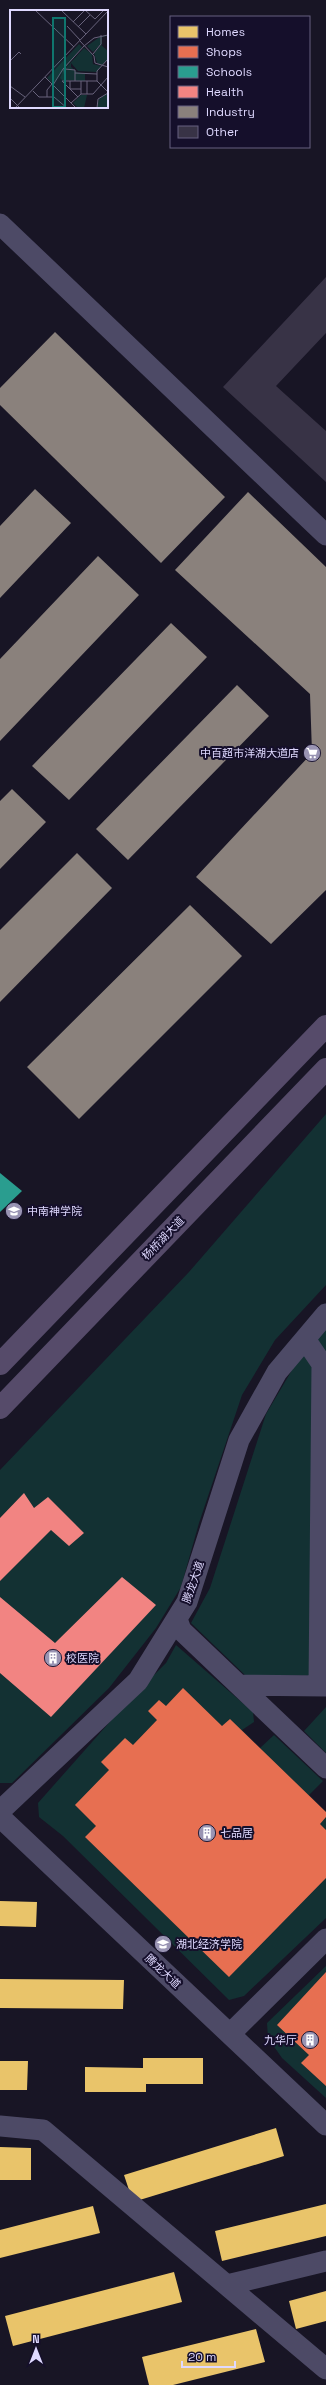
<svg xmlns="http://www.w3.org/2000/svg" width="326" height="2385" font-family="'Space Grotesk','Noto Sans SC',sans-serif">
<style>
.green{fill:#133133}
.homes{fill:#e9c46a}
.shops{fill:#e76f51}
.schools{fill:#2a9d8f}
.health{fill:#f28482}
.industry{fill:#8a817c}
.building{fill:#383346}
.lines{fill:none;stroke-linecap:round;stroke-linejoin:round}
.minor{stroke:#4d4a66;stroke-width:21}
.major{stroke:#564b6a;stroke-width:22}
.labels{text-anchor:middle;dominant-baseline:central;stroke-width:4;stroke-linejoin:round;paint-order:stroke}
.poi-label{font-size:11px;fill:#dfd9ff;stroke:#150f2b;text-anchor:start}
.street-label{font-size:11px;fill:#dfd9ff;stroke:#150f2b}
.inset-road{fill:none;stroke:#68637c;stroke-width:1}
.view{fill:#0f766e;fill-opacity:0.15;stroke:#0f766e;stroke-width:2}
.inset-edge{fill:none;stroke:#dfd9ff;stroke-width:2}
</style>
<rect width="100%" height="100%" fill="#181525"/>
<path class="green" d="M326,1114V1285L275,1340L242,1395L199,1523L181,1587L156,1628L109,1688L12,1783H0V1470L189,1272Z
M326,1324V1676L245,1675L191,1623L210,1588L266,1414L308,1343Z
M176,1645L253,1712L254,1722L242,1730L260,1748L274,1735L323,1781L309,1795L326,1812V1918L244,1996L229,2000L63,1836L39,1817L38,1803L131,1698L166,1663Z
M326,1707V1753L304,1731Z
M326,1966V2098L282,2058L268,2038L267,2023Z"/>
<path class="homes" d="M0,1901L37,1902L36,1927L0,1926Z
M0,1979L124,1980L123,2009L0,2008Z
M143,2058H203V2084H146V2092H85V2067L143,2068Z
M0,2061H28L27,2090H0Z
M276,2128L284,2156L133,2202L124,2175Z
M0,2147L31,2148V2180H0Z
M326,2204V2236L222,2261L215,2231Z
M93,2206L100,2233L0,2258V2230Z
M174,2272L182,2302L13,2346L5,2316Z
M326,2291V2321L296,2329L289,2301Z
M256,2329L265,2362L173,2385H149L142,2357Z"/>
<path class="shops" d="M183,1688L222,1726L230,1719L326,1812V1817L320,1824L326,1830V1878L229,1977L85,1837L96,1826L75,1805L109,1770L101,1762L125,1738L133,1745L157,1720L148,1711L159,1700L166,1706Z
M326,1972V2086L301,2063L309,2055L277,2025Z"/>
<path class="schools" d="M0,1173L22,1191L0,1212Z"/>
<path class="health" d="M24,1493L34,1508L48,1497L84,1533L69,1546L51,1530L0,1581V1518Z
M122,1577L156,1605L51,1717L0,1673V1597L55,1643Z"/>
<path class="industry" d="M55,332L225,497L161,563L0,405V388Z
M35,489L71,523L0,598V526Z
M248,492L326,567V890L271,944L196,877L312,753L310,694L175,570Z
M98,556L139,595L0,741V659Z
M171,623L207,657L69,800L32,766Z
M237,685L269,716L128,860L96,829Z
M12,789L46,822L0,869V801Z
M77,853L112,888L0,1002V930Z
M190,905L242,956L79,1119L27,1067Z"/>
<path class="building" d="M326,277V333L276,386L326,431V482L223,387Z"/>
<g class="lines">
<path class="minor" d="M0,224L326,535
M305,1339L322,1364L319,1686
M177,1619L181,1630L326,1768
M240,1685L326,1686
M0,1811L138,1681L187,1602L239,1440L277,1372L326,1314
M0,1817L326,2125
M230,2034L326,1939
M0,2126L43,2130L326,2369
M227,2285L326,2261"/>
<path class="major" d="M0,1364L326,1026
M0,1408L326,1069"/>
</g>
<defs>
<symbol id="supermarket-disc" viewBox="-11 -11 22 22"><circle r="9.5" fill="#9994b3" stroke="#150f2b"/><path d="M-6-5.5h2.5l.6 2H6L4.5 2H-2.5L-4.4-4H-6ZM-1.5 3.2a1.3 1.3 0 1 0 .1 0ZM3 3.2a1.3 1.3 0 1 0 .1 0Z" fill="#fff"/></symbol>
<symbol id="school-disc" viewBox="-11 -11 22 22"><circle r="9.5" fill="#9994b3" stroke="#150f2b"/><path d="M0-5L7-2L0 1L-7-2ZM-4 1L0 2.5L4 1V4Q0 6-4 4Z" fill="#fff"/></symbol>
<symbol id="building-disc" viewBox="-11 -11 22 22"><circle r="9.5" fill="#9994b3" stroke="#150f2b"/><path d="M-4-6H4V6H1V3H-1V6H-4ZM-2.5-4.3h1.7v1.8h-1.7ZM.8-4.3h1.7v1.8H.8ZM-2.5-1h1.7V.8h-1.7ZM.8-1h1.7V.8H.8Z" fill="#fff"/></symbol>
<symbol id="university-disc" viewBox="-11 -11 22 22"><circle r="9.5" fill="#9994b3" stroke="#150f2b"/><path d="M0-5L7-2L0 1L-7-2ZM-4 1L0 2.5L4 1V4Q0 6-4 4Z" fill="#fff"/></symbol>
</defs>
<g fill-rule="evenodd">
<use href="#supermarket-disc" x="302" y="743" width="20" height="20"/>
<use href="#school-disc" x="4" y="1201" width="20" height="20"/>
<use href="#building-disc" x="43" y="1648" width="20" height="20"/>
<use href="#building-disc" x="197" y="1823" width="20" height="20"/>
<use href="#university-disc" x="153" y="1934" width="20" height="20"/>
<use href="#building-disc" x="300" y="2030" width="20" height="20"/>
</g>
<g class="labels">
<g class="poi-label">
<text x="299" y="753" text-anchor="end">中百超市洋湖大道店</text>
<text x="27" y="1211">中南神学院</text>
<text x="66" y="1658">校医院</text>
<text x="220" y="1833">七品居</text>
<text x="176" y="1944">湖北经济学院</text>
<text x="297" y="2040" text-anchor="end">九华厅</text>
</g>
<g class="street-label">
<text transform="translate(163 1238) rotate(-46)">杨桥湖大道</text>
<text transform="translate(193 1582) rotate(-71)">腾龙大道</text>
<text transform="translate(163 1971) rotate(43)">腾龙大道</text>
</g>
</g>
<g transform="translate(10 10)">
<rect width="98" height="98" fill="#181525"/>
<path d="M91,26L98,27H92V36L91,34L83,42L77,36ZM69,34L72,37L43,74L37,68ZM91,35L98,41V49L92,55L87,53L84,43ZM74,38L82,44L83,54L91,56L87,62L68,61L61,53V57L67,62L75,64V71L52,70L50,68L53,61ZM98,83V98H87L89,89ZM71,85H77L74,98H68L63,93Z" fill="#133133"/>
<path class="inset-road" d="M25,0L64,37M51,0L76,24M75,0L85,9L94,0M63,12L75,0M57,16L70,30M68,17L80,5M70,31L84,46L85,53L98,57M83,44L91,34V25M98,49L87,61V71L98,82M0,51L9,42L11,44M54,58L55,71M55,59L65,60V71M65,63L87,64M35,67L66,98M52,71H87M52,71L68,87M60,71V79H71M71,71V84M43,75L53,59L74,36L84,28L98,25M0,76L15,87M23,81L29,87H44L57,98M77,84V71M37,87V80L42,74M0,88L10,98M61,93L71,84H83L98,67M5,98L98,1M87,98L88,89L98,83"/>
<path class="view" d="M43,8H55V97H43Z"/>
<rect width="98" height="98" class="inset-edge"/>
</g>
<rect x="170" y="16" width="140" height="132" fill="#150f2b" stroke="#666080"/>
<rect x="178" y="26" width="20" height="12" fill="#e9c46a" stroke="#666080"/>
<text x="206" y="36" font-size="12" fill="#dfd9ff">Homes</text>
<rect x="178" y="46" width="20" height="12" fill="#e76f51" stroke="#666080"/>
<text x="206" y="56" font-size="12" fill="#dfd9ff">Shops</text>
<rect x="178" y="66" width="20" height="12" fill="#2a9d8f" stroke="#666080"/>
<text x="206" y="76" font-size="12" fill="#dfd9ff">Schools</text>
<rect x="178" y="86" width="20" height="12" fill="#f28482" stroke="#666080"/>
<text x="206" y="96" font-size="12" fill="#dfd9ff">Health</text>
<rect x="178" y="106" width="20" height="12" fill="#8a817c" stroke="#666080"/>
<text x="206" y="116" font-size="12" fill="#dfd9ff">Industry</text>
<rect x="178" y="126" width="20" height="12" fill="#383346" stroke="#666080"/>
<text x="206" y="136" font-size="12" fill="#dfd9ff">Other</text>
<g transform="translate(36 2349)" stroke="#150f2b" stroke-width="3" paint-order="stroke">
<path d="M0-3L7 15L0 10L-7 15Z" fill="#dfd9ff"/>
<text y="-6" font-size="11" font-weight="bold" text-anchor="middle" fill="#dfd9ff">N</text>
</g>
<path d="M182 2361v6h53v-6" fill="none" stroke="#dfd9ff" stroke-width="2"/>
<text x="188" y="2361" font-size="12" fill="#dfd9ff" stroke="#150f2b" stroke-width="3" paint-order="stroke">20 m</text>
</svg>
